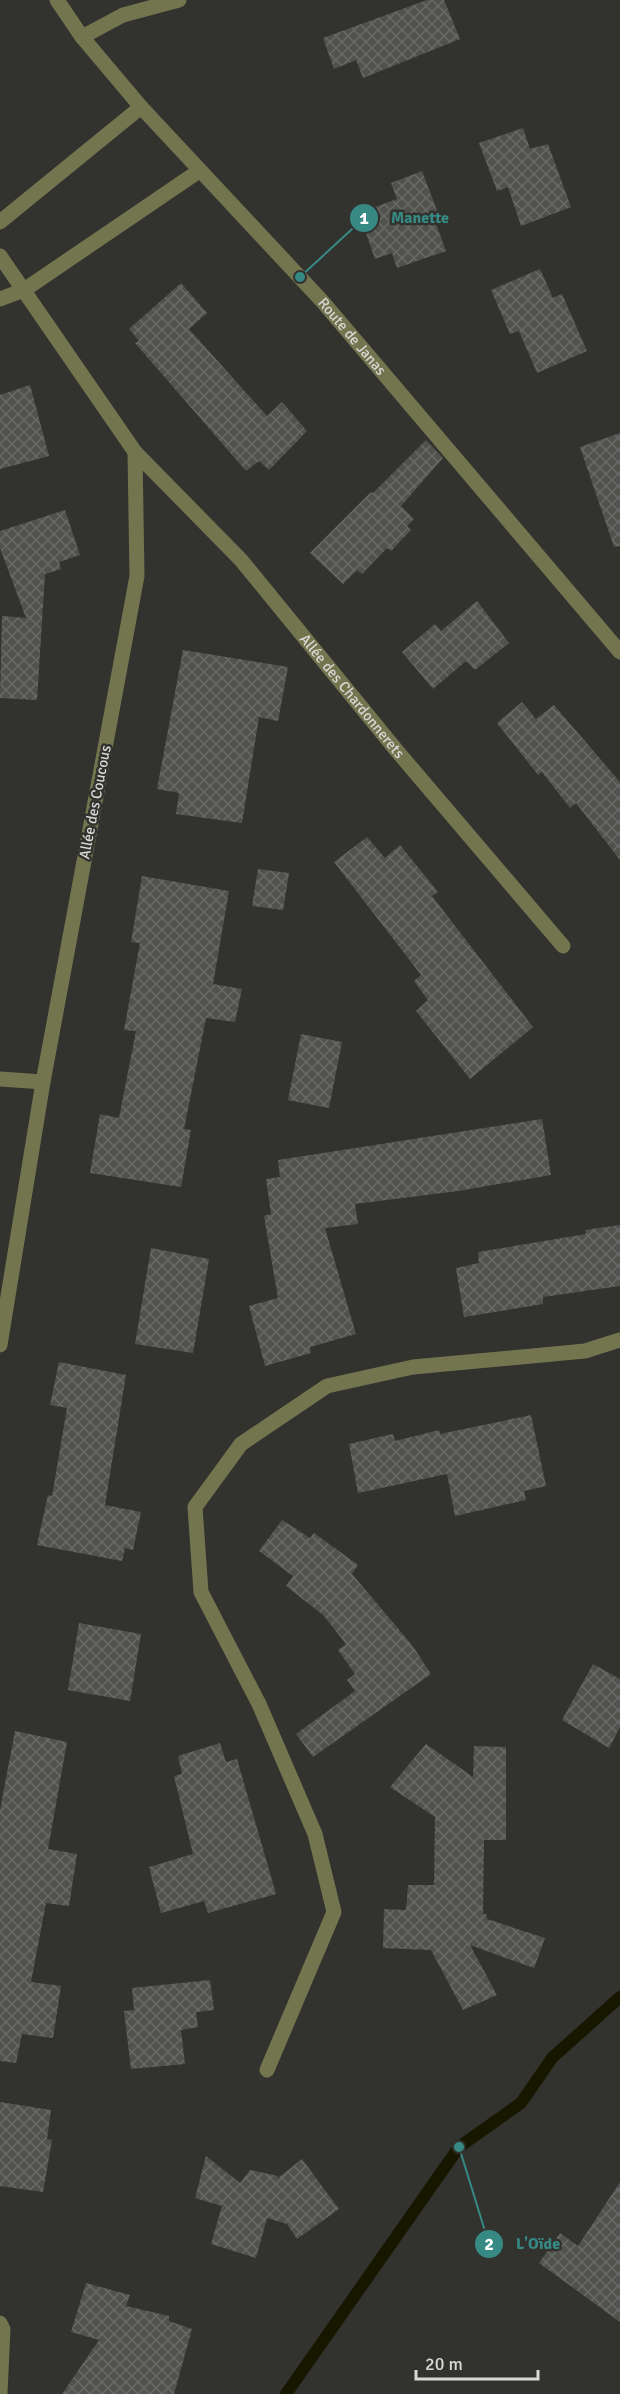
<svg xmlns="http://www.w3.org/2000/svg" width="620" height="2394" font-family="Signika,sans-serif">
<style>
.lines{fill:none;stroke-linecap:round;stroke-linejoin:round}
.stream{stroke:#171700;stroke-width:12}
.building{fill:url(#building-cross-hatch)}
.minor{stroke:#73754f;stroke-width:15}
.labels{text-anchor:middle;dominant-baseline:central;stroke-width:5;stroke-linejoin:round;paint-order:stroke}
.street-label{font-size:15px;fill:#d8d8d6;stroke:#32322f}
.leader{fill:none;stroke:#378a83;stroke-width:2}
.callout-dot{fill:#378a83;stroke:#32322f;stroke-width:2}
.mark-label{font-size:18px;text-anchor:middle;font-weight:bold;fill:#fff}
.callout-label{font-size:16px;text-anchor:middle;font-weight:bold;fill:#378a83;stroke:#32322f;stroke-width:5;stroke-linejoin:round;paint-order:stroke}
</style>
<defs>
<pattern id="building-cross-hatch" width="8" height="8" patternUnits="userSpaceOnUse" patternTransform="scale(1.5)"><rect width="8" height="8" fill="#51514e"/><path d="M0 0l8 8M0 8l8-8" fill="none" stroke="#696967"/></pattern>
</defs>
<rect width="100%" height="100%" fill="#32322f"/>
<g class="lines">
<path class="stream" d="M286,2394L459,2147L521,2103L552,2058L620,1997"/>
</g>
<path class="building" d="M427,0H444L460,39L363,78L356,60L334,69L323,38Z
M523,128L530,149L548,144L571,207L521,226L508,187L497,191L479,143Z
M422,171L438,213L433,216L446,251L397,268L392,253L375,259L359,213L397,199L391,183Z
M540,269L553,298L562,294L587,351L537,373L519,331L510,334L491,290Z
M181,283L207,313L189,329L267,416L282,402L307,431L269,470L259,461L246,471L135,343L139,341L129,329Z
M30,385L49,456L0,469V395Z
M620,433V546L614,547L580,447Z
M426,440L443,458L401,506L414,519L407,526L411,530L391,551L387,548L362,574L357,570L343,584L310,553L371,492L373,493Z
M65,510L80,555L59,562L61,569L45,574L37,700L0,698L2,616L26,618L0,548V531Z
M477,601L509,643L475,670L466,661L433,689L402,652L435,624L441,631Z
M183,650L288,667L278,721L259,717L242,823L176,814L179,793L157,789Z
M522,702L536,719L554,705L620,782V860L576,803L570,808L542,772L538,775L497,723Z
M367,837L385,858L400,845L438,892L432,896L533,1027L470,1079L416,1011L428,1000L414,981L421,975L334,862Z
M258,869L289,873L283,910L252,906Z
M142,876L229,891L213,984L242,989L235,1022L206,1018L184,1129L191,1130L181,1187L90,1173L100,1114L119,1118L136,1031L124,1030L140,943L131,942Z
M301,1034L342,1042L329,1108L288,1100Z
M542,1119L551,1175L458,1191L355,1204L358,1224L325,1228L356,1334L310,1347L311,1353L265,1366L249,1306L278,1298L264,1216L271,1214L266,1179L280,1177L278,1160Z
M620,1225V1286L543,1297V1304L464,1317L456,1268L479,1263L478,1252L586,1234L585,1230Z
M151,1248L209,1259L193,1353L135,1344Z
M59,1362L126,1375L105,1505L141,1512L133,1550L125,1548L122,1561L37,1545L48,1495L52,1496L67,1408L50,1405Z
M531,1415L546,1486L524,1491L526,1500L455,1516L447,1474L358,1493L349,1444L393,1434L395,1441L439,1430L440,1434Z
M282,1520L310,1538L314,1533L358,1565L352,1574L412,1645L431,1674L313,1757L296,1734L355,1691L347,1680L355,1674L338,1650L346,1644L323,1615L286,1586L293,1576L259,1551Z
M79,1623L141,1634L130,1701L68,1690Z
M593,1664L620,1679V1727L609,1748L562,1720Z
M15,1731L67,1742L48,1849L77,1854L69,1906L46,1903L31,1982L61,1986L53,2038L22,2034L16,2063L0,2061V1810Z
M220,1743L226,1762L237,1759L276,1894L208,1913L204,1901L161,1913L149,1867L193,1854L174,1776L182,1774L178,1756Z
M426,1744L473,1777L474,1746L506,1747V1840H484L483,1914H486L487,1919L545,1938L534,1968L470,1945L497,1995L463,2010L431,1950L383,1948L384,1909L406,1910L408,1885H434L435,1817L390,1787Z
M210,1980L214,2010L196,2012L198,2027L181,2030L185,2064L131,2069L124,2011L134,2010L132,1988Z
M0,2102L51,2110L47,2139L52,2140L43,2192L0,2186Z
M206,2156L240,2183L250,2170L278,2176V2178L302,2159L339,2209L297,2239L287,2224L267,2218L256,2258L211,2244L222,2206L195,2198Z
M620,2182V2322L539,2263L560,2233L578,2246Z
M86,2283L130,2295L126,2306L169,2316V2321L192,2329L174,2394H62L99,2340L71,2332Z"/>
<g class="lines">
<g class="minor">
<path id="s1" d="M57,0L82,37L141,107L322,301L620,652"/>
<path d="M82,37L123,15L179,0"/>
<path d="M0,222L141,107"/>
<path d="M0,256L135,452L137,576L43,1082L0,1345"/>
<path d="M0,299L24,290L199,171"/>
<path id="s2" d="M135,452L241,560L397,751L563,946"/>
<path d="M0,1079L43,1082"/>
<path d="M267,2070L334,1912L315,1834L259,1704L201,1592L195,1507L241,1444L327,1386L413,1367L585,1351L620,1340"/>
<path d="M0,2323L3,2329L0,2393"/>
</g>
</g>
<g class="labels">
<g class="street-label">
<text stroke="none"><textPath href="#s1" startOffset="448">Route de Janas</textPath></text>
<text stroke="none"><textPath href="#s2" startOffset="327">Allée des Chardonnerets</textPath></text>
<text transform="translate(95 802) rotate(-79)">Allée des Coucous</text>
</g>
</g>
<path class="leader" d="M300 277L364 218M459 2147L489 2244"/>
<g class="callout-dot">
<circle cx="300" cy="277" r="6"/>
<circle cx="459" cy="2147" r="6"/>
<circle cx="364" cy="218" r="15"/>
<circle cx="489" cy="2244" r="15"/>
</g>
<g class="mark-label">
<text x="364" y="224">1</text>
<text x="489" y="2250">2</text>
</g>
<g class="callout-label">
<text x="420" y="223">Manette</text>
<text x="538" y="2249">L'Oïde</text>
</g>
<path d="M416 2370v9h122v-9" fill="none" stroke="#d8d8d6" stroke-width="3"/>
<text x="425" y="2370" font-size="18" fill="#d8d8d6" stroke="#32322f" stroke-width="4.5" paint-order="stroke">20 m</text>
</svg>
